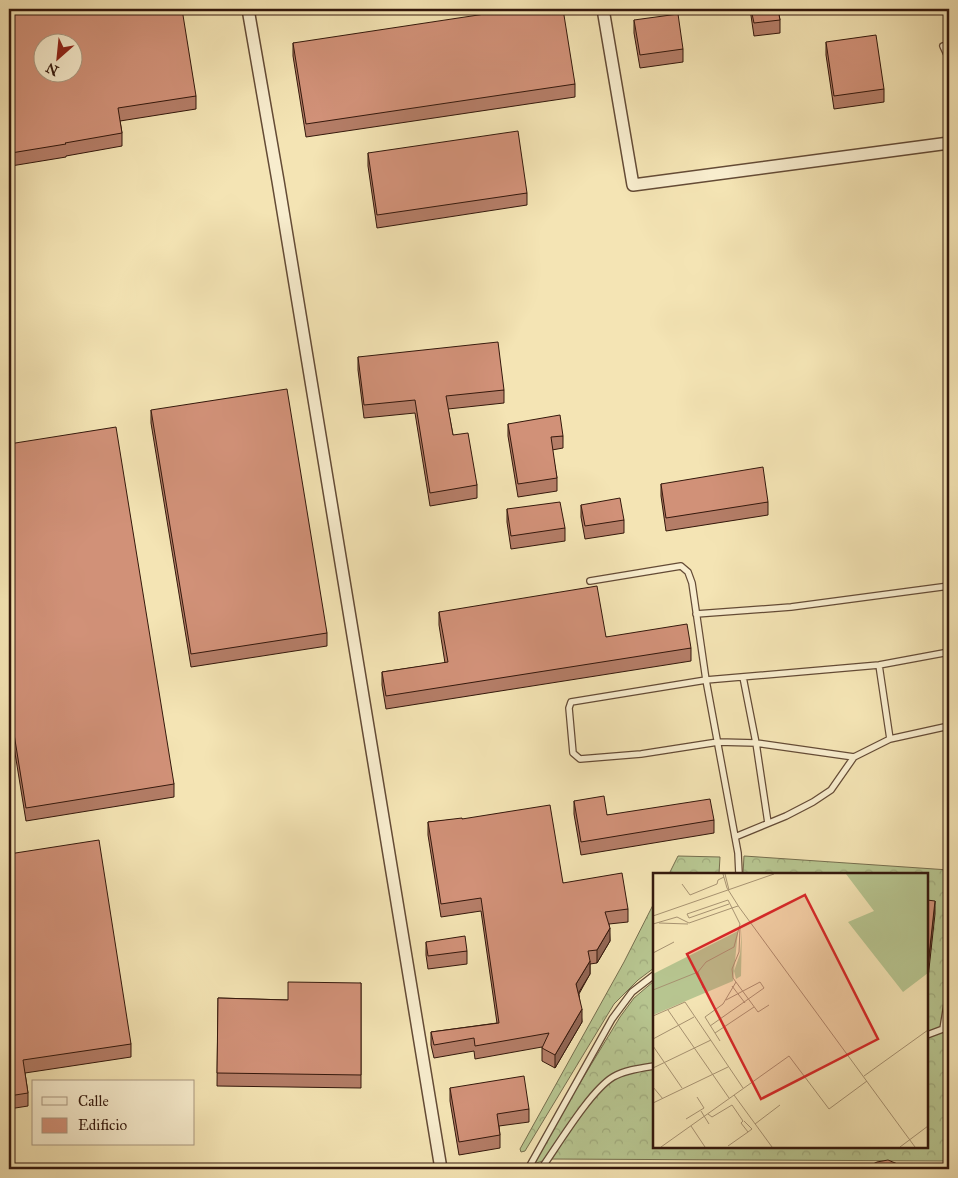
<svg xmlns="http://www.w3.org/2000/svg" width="958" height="1178" font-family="'IM FELL Great Primer',serif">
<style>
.forest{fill:url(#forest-crowns);stroke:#766e4e}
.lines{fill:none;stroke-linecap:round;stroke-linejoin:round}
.service-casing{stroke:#644b36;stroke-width:8}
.minor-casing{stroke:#644b36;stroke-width:14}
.service{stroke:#f8edce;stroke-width:5.5}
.minor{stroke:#f8edce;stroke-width:11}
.wall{fill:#b47d67;stroke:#34180c}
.shaded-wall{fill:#926654;stroke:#34180c}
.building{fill:#d19178;stroke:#34180c;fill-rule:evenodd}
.inset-road{fill:none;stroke:#a79271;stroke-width:1}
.view{fill:#d62828;fill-opacity:0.15;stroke:#d62828;stroke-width:2.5}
.inset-edge{fill:none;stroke:#34180c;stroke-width:2.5}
</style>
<defs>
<pattern id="forest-crowns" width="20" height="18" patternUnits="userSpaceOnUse" patternTransform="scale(1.25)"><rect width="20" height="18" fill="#b7c590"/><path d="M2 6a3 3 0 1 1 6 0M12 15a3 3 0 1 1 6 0" fill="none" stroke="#9ea87b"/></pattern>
</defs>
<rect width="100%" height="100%" fill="#f4e4b4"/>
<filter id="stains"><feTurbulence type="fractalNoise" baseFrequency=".004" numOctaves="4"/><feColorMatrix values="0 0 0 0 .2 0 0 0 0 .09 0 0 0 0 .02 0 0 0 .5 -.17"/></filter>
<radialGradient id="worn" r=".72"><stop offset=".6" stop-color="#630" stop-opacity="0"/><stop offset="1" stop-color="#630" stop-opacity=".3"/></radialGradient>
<path class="forest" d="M678,856L720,857L719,874H669Z
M744,856L949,870V1161L549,1159L530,1165L620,1017L634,998L654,981V1147H927V874H743Z
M654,903V968L638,980L614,1004L525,1151L521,1152L520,1149L624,962Z"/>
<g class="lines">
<defs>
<path id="service" d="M943,46L949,59
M590,581L681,566L688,572L692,583L706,680L738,853L739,874
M696,614L791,607L949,586
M879,665L890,739
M743,677L756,743L768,823
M854,757L756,743L718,742L641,754L580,759L573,753L569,708L571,702L706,680L879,665L949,652
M735,837L786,816L813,802L831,790L854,757L890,739L949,726
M943,1029L949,992
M927,1035L943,1029L949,1030
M528,1169L612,1019L632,992L654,975
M541,1169C558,1145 590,1091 613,1077C625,1070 641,1068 654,1066"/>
<path id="minor" d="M248,9L278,181L441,1169
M603,9L633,185L949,143"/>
</defs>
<use href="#service" class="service-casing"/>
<use href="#minor" class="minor-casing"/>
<use href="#service" class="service"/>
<use href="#minor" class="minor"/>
</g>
<path class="wall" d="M9,9L196,96V109L120,121L122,133V146L66,156V157L11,166L9,152Z
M750,9H778L780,20V33L754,36Z
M634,20L683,49V62L640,68L634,33Z
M826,42L884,89V102L834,109L826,55Z
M293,43L575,84V97L306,137L293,56Z
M368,153L527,193V205L377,228L368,166Z
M358,357L504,390V403L448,409L453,435L477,485V498L430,506L415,413L364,418L358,370Z
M151,410L327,633V646L191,667L151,423Z
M508,424L563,436V448L552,450L557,478V491L518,497L508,436Z
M9,444L174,784V797L26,821L9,716Z
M661,484L768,502V515L666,531L661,496Z
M581,505L624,520V533L585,539L581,517Z
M507,509L565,528V541L511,549L507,522Z
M439,612L606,637L691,648V661L386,709L382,685V672L445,663L439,625Z
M574,801L607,815L714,820V833L581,855L574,814Z
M462,819L563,883L628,909V922L609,924L610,941L597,963L590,964V974L579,994L582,1022L555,1068L542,1061V1047L475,1059L474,1051L434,1058L431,1045V1032L497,1023L481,911L441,917L428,835V822Z
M9,854L131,1044V1057L25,1073L28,1093V1106L9,1109Z
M426,942L467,951V964L428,969L426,955Z
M361,983V1088L217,1086L218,998L288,1000Z
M450,1088L529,1109V1122L499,1126L500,1135V1148L459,1155L450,1101Z"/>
<path class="shaded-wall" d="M935,901V914L927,987V974Z
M610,928V941L597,963V950Z
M590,961V974L576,997V984Z
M582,1009V1022L555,1068V1055Z"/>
<path class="building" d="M9,9H182L196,96L118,108L122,133L65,143L66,144L11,153L9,139ZM42,42H72V72H42Z
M518,9H563L575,84L306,124L293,43Z
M751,9H778L780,20L754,23Z
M678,14L683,49L640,55L634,20Z
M876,35L884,89L834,96L826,42Z
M518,131L527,193L377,215L368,153Z
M498,342L504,390L446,396L453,435L468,433L477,485L430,493L415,400L364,405L358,357Z
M287,389L327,633L191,654L151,410Z
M560,415L563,436L551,437L557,478L518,484L508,424Z
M116,427L174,784L26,808L9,703V444Z
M763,467L768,502L666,518L661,484Z
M620,498L624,520L585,526L581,505Z
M560,502L565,528L511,536L507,509Z
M597,586L606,637L687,624L691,648L386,696L382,672L448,662L439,612Z
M604,796L607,815L710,799L714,820L581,842L574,801Z
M550,805L563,883L622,873L628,909L605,912L610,928L597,950L588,951L590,961L576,984L582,1009L555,1055L542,1048L549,1033L475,1046L474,1038L434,1045L431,1032L499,1023L481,898L441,904L428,822L462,818V819Z
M99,840L131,1044L23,1060L28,1093L9,1096V854Z
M927,900L935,901L927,974Z
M465,936L467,951L428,956L426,942Z
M288,982L361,983V1075L217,1073L218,998L288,1000Z
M524,1076L529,1109L497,1114L500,1135L459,1142L450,1088Z
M888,1160L900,1165L907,1169H864L865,1168L877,1162Z"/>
<g transform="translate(653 873)">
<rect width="275" height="275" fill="#f4e4b4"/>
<path d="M193,1H275V100L250,119L195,49L221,38Z" fill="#b7c590"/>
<path d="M89,57L88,103L83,106L81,98L87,81ZM85,58L80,108L0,142V101Z" fill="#b7c590"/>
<path class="inset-road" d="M70,1L74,15L86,34L262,274M72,1L76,17M29,11L37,22L64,11L65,7L71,4M0,43L121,1M6,50L35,51M0,51L24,44L36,50L79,35L75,27L34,41L36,45L76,31M87,55L86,79L79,96L80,105L105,139L116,132M0,80L21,69M45,99L50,115M79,113L92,130M0,117L45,99L53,89L81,74L87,51L79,35L85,33M15,137L76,225M0,143L32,129L90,215M57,153L111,115L107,109L73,127M62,160L101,134M0,166L41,144M67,168L52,144L70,131L83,109M0,173L29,215M0,195L58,167M211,203L275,157M0,214L10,226M81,222L119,274M0,230L75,194M48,238L56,251M55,241L59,244L79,232L90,248L88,250L95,259L75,273M33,246L51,235L44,224M91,248L99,256L95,259M102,251L127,232M38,253L52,274M8,274L136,183L176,236L214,208M247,274L275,253"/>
<path class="view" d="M152,22L225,166L108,226L34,81Z"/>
<rect width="275" height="275" class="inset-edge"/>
</g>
<rect width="958" height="1178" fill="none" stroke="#f4e4b4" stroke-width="30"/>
<rect x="10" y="10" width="938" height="1158" fill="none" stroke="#34180c" stroke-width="2.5"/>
<rect x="15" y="15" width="928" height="1148" fill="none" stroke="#34180c"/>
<rect x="32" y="1080" width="162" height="65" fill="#f8edce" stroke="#aa9880"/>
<rect x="42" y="1097" width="25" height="8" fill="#f8edce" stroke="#aa9880"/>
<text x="78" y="1106" font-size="15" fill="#34180c">Calle</text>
<rect x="42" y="1118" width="25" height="15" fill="#d19178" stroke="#aa9880"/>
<text x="78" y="1130" font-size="15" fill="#34180c">Edificio</text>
<g transform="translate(58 58) rotate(207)"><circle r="24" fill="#f8edce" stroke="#aa9880"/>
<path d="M0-4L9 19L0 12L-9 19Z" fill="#8f2418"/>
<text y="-8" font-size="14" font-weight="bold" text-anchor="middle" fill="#34180c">N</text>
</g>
<rect width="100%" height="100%" filter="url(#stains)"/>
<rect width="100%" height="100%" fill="url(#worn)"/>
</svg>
